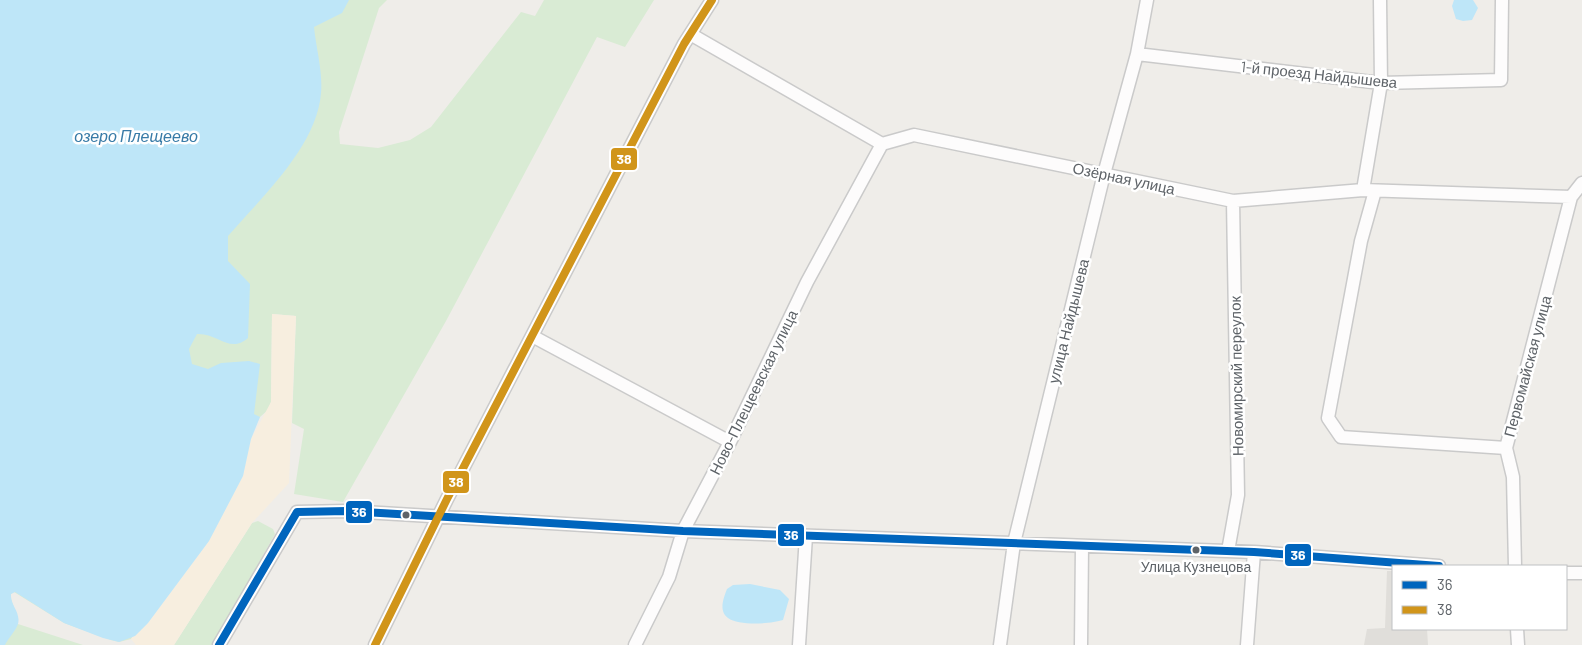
<svg xmlns="http://www.w3.org/2000/svg" width="1582" height="645" font-family="Barlow,sans-serif">
<style>
.industrial{fill:#e0deda}
.green{fill:#d9ebd4}
.sand{fill:#f7eedf}
.water{fill:#bee6f8}
.lines{fill:none;stroke-linecap:round;stroke-linejoin:round}
.minor-casing{stroke:#cacaca;stroke-width:15}
.minor{stroke:#fdfcfc;stroke-width:12}
.bus-1-casing{stroke:#fff;stroke-width:11}
.bus-2-casing{stroke:#fff;stroke-width:11}
.bus-1{stroke:#0065bd;stroke-width:8}
.bus-2{stroke:#d1951a;stroke-width:8}
.bus-dot{fill:#5e6368;stroke:#fff;stroke-width:2}
.labels{text-anchor:middle;dominant-baseline:central;stroke-width:5;stroke-linejoin:round;paint-order:stroke}
.bus-label{font-size:14px;fill:#5e6368;stroke:#fff}
.street-label{font-size:15px;fill:#5e6368;stroke:#fff}
.water-label{font-size:16px;font-style:italic;fill:#387ba7;stroke:#fff}
.line-badge{stroke:#fff;stroke-width:2}
.badge-label{font-size:14px;text-anchor:middle;font-weight:bold;fill:#fff}
</style>
<rect width="100%" height="100%" fill="#efede9"/>
<path class="industrial" d="M1387,571H1393V629H1427L1428,645H1364L1367,629L1385,628Z"/>
<path class="green" d="M0,0H387L379,8L339,132L340,144L378,148L410,140L431,127L521,12L535,16L544,0H654L625,47L597,37L446,321L343,502L294,494L304,429L292,423L296,316L272,314L271,402L268,410L260,417L131,639L119,642L111,640L64,623L14,592L11,594C10,605 19,612 18,624L83,645H0Z
M258,521L273,529L275,534L213,645H174L252,523Z"/>
<path class="sand" d="M272,314L296,316L289,483L252,523L174,645H136L131,639L148,623L209,541L243,476L251,439L271,402Z"/>
<path class="water" d="M0,0H349L342,13L314,27C316,48 323,72 321,93C317,146 262,197 228,236V261L250,284L248,338C230,354 218,333 197,334L189,349L192,364L208,369L221,363L249,361L260,364L254,414L260,417L251,439L243,476L209,541L148,623L135,636L119,642L103,638L64,623L15,592L11,594C10,605 21,612 18,624C15,632 8,638 5,645H0Z
M1454,0H1473L1478,8L1472,20L1463,21L1456,19L1452,6Z
M750,584L780,590L789,599L783,620C770,624 739,626 728,618C718,611 724,597 727,589L733,585Z"/>
<g class="lines">
<defs>
<path id="minor" d="M692,35L882,144L914,135L1233,201L1363,190L1571,197L1582,183
M1137,54L1381,83L1501,80L1502,0
M1363,190L1381,83L1380,0
M1375,191L1361,241L1328,418L1341,437L1506,448
M534,337L730,442
M1228,551L1238,495L1233,201
M1515,566L1513,477L1506,448L1571,197
M1566,573H1582
M1517,629L1518,645
M219,645L297,512L347,511L683,531L1254,552L1439,566
M375,645L447,499L684,44L712,0
M635,645L669,577L683,531L730,442L807,282L882,144
M799,645L806,536
M1000,645L1014,543L1104,174L1137,54L1147,0
M1081,645L1082,546
M1247,645L1254,552"/>
</defs>
<use href="#minor" class="minor-casing"/>
<use href="#minor" class="minor"/>
<defs>
<path id="bus-1" d="M219,645L297,512L347,511L683,531L1254,552L1439,566"/>
<path id="bus-2" d="M375,645L447,499L684,44L712,0"/>
</defs>
<use href="#bus-1" class="bus-1-casing"/>
<use href="#bus-2" class="bus-2-casing"/>
<use href="#bus-1" class="bus-1"/>
<use href="#bus-2" class="bus-2"/>
</g>
<g class="bus-dot">
<circle cx="406" cy="515" r="4.5"/>
<circle cx="1196" cy="550" r="4.5"/>
</g>
<g class="labels">
<g class="bus-label">
<text x="1196" y="566">Улица Кузнецова</text>
</g>
<g class="street-label">
<text transform="translate(1319 74) rotate(6)">1-й проезд Найдышева</text>
<text transform="translate(1124 178) rotate(12)">Озёрная улица</text>
<text transform="translate(1068 321) rotate(-76)">улица Найдышева</text>
<text transform="translate(1527 366) rotate(-75)">Первомайская улица</text>
<text transform="translate(1236 376) rotate(-91)">Новомирский переулок</text>
<text transform="translate(753 392) rotate(-64)">Ново-Плещеевская улица</text>
</g>
<g class="water-label">
<text x="136" y="135">озеро Плещеево</text>
</g>
</g>
<g class="line-badge">
<rect x="610" y="147" width="28" height="24" rx="5" fill="#d1951a"/>
<rect x="442" y="470" width="28" height="24" rx="5" fill="#d1951a"/>
<rect x="345" y="500" width="28" height="24" rx="5" fill="#0065bd"/>
<rect x="777" y="523" width="28" height="24" rx="5" fill="#0065bd"/>
<rect x="1284" y="543" width="28" height="24" rx="5" fill="#0065bd"/>
</g>
<g class="badge-label">
<text x="624" y="164">38</text>
<text x="456" y="487">38</text>
<text x="359" y="517">36</text>
<text x="791" y="540">36</text>
<text x="1298" y="560">36</text>
</g>
<rect x="1392" y="565" width="175" height="65" fill="#ffffff" stroke="#bfc1c3"/>
<rect x="1402" y="581" width="25" height="8" fill="#0065bd" stroke="#bfc1c3"/>
<text x="1437" y="590" font-size="15" fill="#5e6368">36</text>
<rect x="1402" y="606" width="25" height="8" fill="#d1951a" stroke="#bfc1c3"/>
<text x="1437" y="615" font-size="15" fill="#5e6368">38</text>
</svg>
